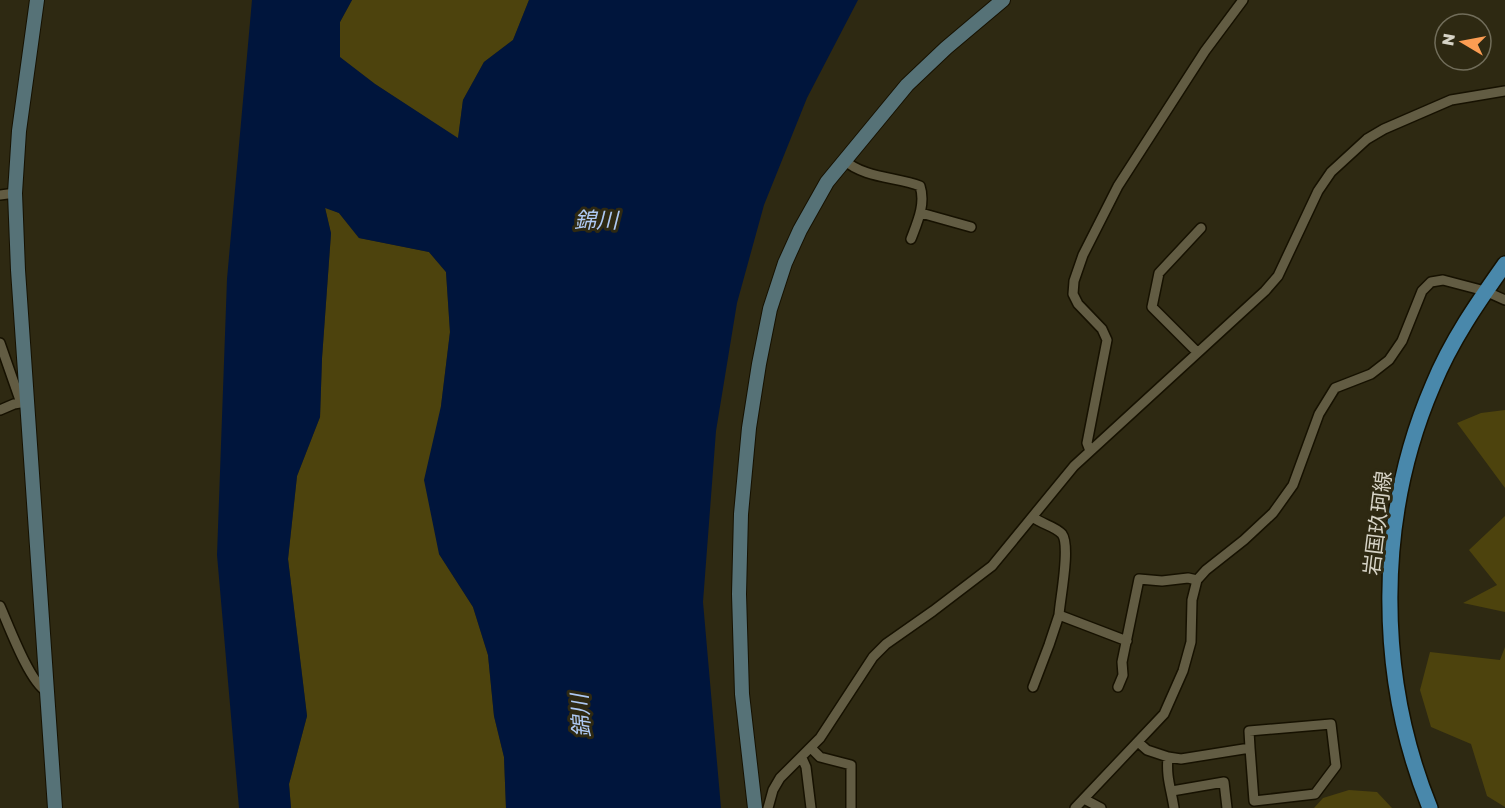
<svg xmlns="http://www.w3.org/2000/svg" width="1505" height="808" font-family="'Golos Text','Noto Sans JP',sans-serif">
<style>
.green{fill:#4d430d}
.water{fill:#00153c}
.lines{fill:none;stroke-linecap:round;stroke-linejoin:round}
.street-casing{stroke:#161100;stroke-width:12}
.secondary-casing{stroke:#161100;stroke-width:16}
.primary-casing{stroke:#161100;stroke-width:18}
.street{stroke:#625c43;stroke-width:9}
.secondary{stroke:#567277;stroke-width:14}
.primary{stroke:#4988ab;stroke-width:15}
.labels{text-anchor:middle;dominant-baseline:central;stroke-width:6;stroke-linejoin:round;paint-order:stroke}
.street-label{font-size:21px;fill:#d6d3c6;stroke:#2e2912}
.water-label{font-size:22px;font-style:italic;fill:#aec9f3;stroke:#2e2912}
</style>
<rect width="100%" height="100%" fill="#2e2912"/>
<path class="green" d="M352,0H529L513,40L484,62L463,100L458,139L375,84L339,57L340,22Z
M325,207L339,213L359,238L429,252L446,272L450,332L441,406L439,554L473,607L488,655L494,716L504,757L506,808H291L289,784L307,716L288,559L297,476L320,417L322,358L331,234Z
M1505,410V488L1457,423L1481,413Z
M1505,516V612L1463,603L1497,585L1469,550Z
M1505,647V807L1487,796L1471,744L1431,727L1420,690L1430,652L1500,660Z
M1349,790L1377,792L1392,808H1314L1323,798Z"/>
<path class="water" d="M252,0H352L340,22V57L375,84L458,138L463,100L484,62L513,40L529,0H858L807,98L764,205L737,303L716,431L703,602L721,808H506L504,757L494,716L488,655L473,607L439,554L424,480L441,406L450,332L446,272L429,252L359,238L339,213L325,208L331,233L322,358L320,417L297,476L288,559L307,716L289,784L291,808H239L217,555L227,279Z"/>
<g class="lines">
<defs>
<path id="street" d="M844,160C864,178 896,177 920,186C926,204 917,223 911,239
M0,195L15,193
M921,213L971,227
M0,343L21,403
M1197,352L1152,307L1159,273L1201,228
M0,410L14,404L26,402
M1090,451L1087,443L1107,340L1102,329L1078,304L1073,294L1074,281L1083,255L1118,186L1205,51L1243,0
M1033,517C1041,524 1055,526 1062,534C1071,546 1060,599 1059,615L1127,641
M0,606C9,626 29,681 46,691
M1033,687L1049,645L1059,615
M1118,687L1123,675L1122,662L1139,579L1162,581L1188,578L1197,580
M1138,742L1147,750L1168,757C1166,778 1171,788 1174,808
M812,749L820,757L851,765V808
M1168,757L1181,759L1250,748L1249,731L1331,724L1336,766L1315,794L1254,801L1250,748
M802,758L806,767L811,808
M1172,791L1224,782L1227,808
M1084,799L1101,808
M768,808L773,790L780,778L820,738L873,657L886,644L933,611L992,566L1074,466L1265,291L1278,276L1318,191L1331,172L1367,139L1384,129L1451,100L1505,91
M1075,808L1164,714L1183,671L1191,642L1192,600L1197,580L1206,570L1244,540L1273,513L1293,485L1319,414L1335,388L1371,374L1389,360L1402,341L1422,291L1431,282L1443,280L1485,291L1505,300"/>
<path id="secondary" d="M37,0L19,131L15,193L18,270L55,808
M755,808L742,694L739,594L741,514L749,428L759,364L770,309L785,263L800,230L827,182L907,85L946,48L1003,0"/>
<path id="primary" d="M1430,808C1376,675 1376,517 1433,385C1451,341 1478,302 1505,264"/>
</defs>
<use href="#street" class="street-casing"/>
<use href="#secondary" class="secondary-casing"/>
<use href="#primary" class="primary-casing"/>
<use href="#street" class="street"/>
<use href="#secondary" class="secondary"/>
<use href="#primary" class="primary"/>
</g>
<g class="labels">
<g class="street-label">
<text transform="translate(1377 523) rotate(-83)">岩国玖珂線</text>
</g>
<g class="water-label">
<text x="596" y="219">錦川</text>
<text transform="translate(580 716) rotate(-94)">錦川</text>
</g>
</g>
<g transform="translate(1463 42) rotate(280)"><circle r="28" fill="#2e2912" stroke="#716d5a" stroke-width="1.5"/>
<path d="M0-4.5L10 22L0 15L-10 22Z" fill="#fc9d53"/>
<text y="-9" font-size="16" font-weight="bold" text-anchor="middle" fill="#d6d3c6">N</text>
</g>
</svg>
